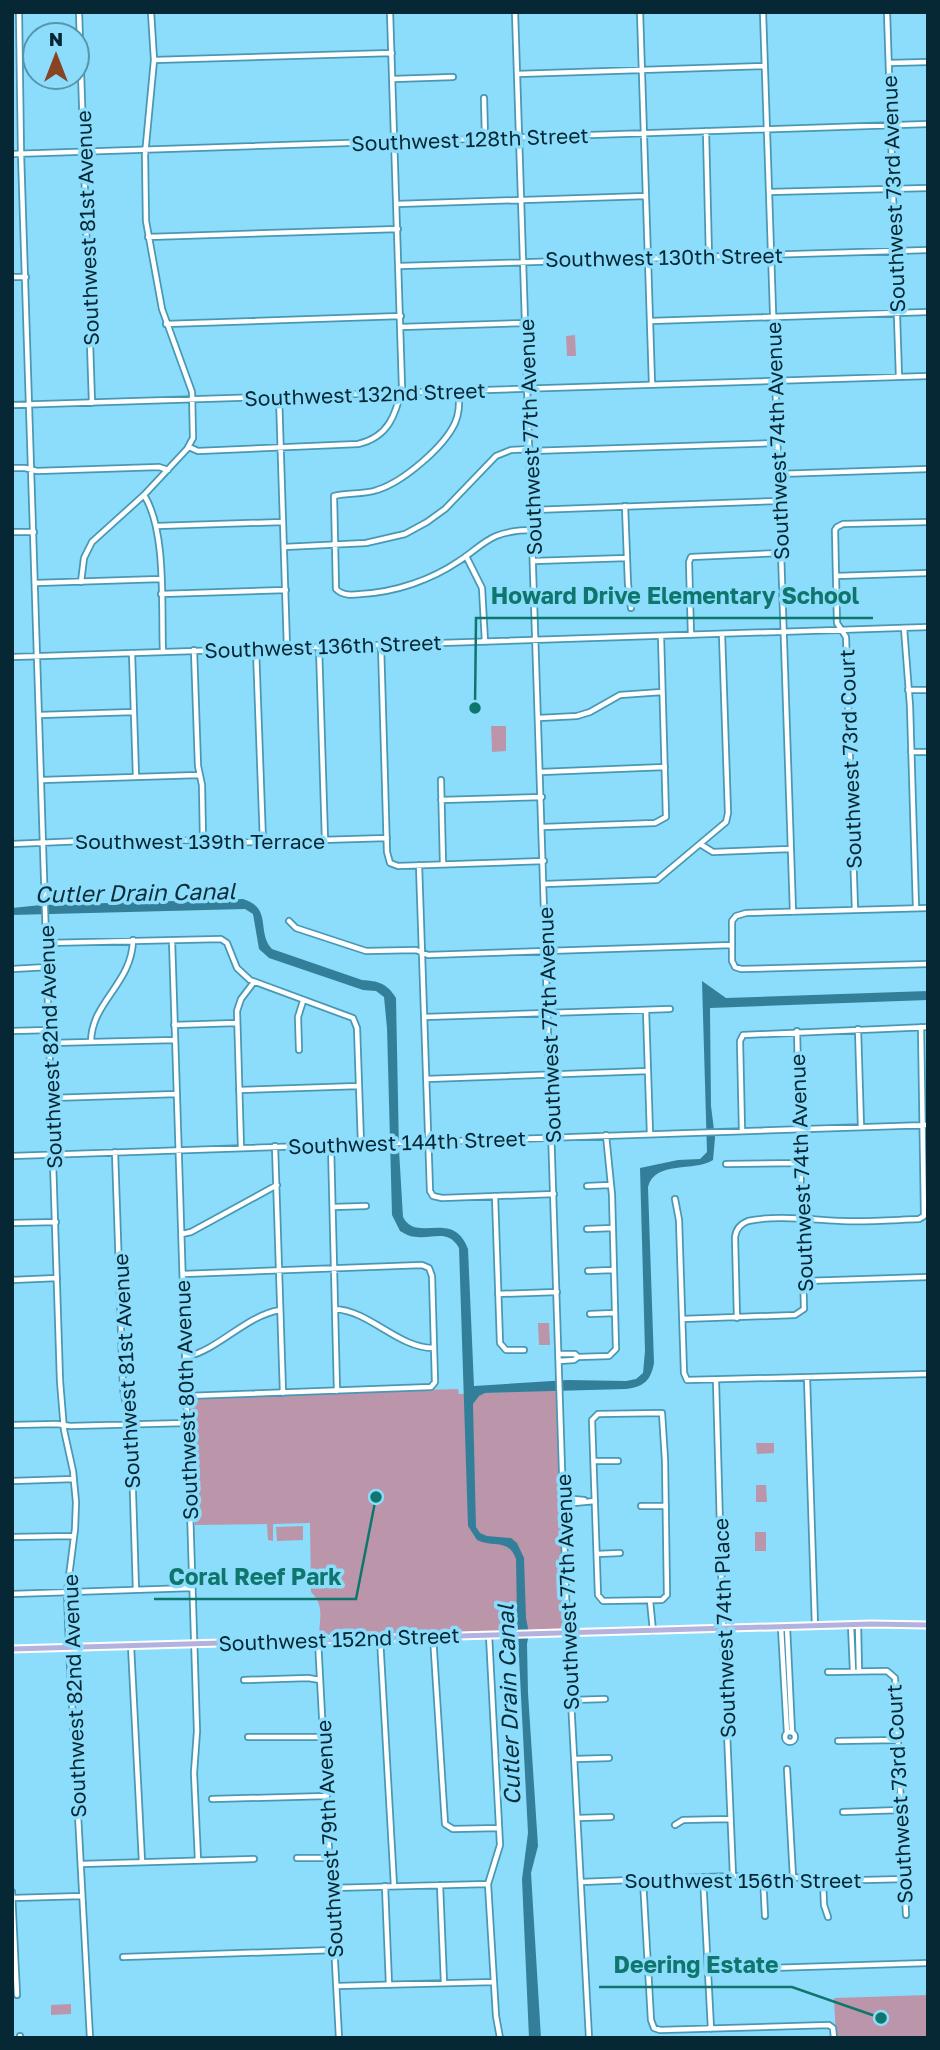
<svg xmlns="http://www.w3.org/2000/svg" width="940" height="2050" font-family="'Golos Text',sans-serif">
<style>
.green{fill:#bb96ab}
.water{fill:#337f9a}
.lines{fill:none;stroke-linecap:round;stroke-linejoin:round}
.minor-casing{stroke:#4898b5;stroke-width:8}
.major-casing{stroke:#fff;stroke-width:9}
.minor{stroke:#fff;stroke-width:4.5}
.major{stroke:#b3b2df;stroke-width:5}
.labels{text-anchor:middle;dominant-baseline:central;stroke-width:7;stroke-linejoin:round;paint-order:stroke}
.street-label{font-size:21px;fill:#052834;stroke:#8cddfb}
.water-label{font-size:23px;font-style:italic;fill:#092e3a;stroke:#8cddfb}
.leader{fill:none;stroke:#0f766e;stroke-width:2.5}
.callout-dot{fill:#0f766e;stroke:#8cddfb;stroke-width:2.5}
.callout-label{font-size:23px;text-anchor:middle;font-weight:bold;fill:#0f766e;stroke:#8cddfb;stroke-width:7;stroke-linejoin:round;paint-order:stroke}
</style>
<rect width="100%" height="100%" fill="#8cddfb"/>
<path class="green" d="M575,335L576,356H567L566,336Z
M491,726H506V751L492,752Z
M538,1323H549L550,1345H539Z
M458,1389L459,1394L557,1390L563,1621L560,1629L324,1637L319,1634C320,1618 324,1604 311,1592L310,1523L273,1524V1541L268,1540L267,1524L195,1525L189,1404L193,1397Z
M756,1443H774V1453L757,1454Z
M756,1485H766L767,1502H756Z
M303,1526V1540L277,1541L276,1527Z
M755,1532H766V1551H755Z
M928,1995V2038H836L834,1998Z
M71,2004V2014L51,2015V2005Z"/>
<path class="water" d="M243,899C273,908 256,932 272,949L362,980C378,981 387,983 396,998L399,1150L403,1217C417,1244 453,1208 468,1249L474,1386L568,1380L626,1381L636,1379L643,1373L645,1351L640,1168L678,1160L700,1159L707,1152L702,981L726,998L928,991V1000L710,1008L711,1106L715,1138L713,1160C695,1172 655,1160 648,1187L654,1363C651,1380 644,1387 626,1389L485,1393L479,1396L473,1404L476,1527L480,1533L487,1536L511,1538L517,1543L524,1558L526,1618L529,1633L527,1644L528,1693L538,1846L531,1873L541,2038H529L522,1879L528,1833L517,1618L516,1559C508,1538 494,1548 477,1540L468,1526L459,1248C448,1229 434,1239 417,1237C411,1237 405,1234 400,1231L392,1215L387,1028L384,997L376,991L363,990L269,958L259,949L253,914L245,909L12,915V908L41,905Z"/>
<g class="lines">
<defs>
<path id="minor" d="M19,12L21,154L60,1381L64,1430L73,1471L76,1502L75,1529L67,1592L69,1647L90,2038
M79,12L92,403
M515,12L567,1625L589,2038
M640,12L652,384
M763,12L793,912
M887,12L899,377
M154,60L392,53
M889,63L928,62
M517,74L765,66
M393,79L453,77
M484,98L485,138
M706,131L709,257
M12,154L928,124
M769,192L928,188
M397,204L646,196
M148,237L398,229
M400,266L928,250
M12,277H26
M650,321L928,312
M166,324L401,316
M401,327L526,323
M459,390C459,401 460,412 455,423C444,447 403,482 377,490C363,495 348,492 334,496L336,589C343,596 352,595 361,594C396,592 431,580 459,561C472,553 482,542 496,536C508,531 521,530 534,530
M279,396L287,648
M12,405L928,376
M189,447L198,451L358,444C389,437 396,414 402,387L390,12
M531,451L777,443
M12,468H25L37,471L159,467L168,470
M778,474L928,469
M144,495C167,531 161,608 163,652
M625,506L628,584L631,608
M533,510L779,501
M157,526L283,522
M12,532H34
M284,547L366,543L405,534L427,522L445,509L496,456L511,450L530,449
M466,556L482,588L485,642
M534,561L627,558
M836,576L928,573
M81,582L84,558L92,542L144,495L187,449L193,438L192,392L162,309L146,221L145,155L154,60L151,12
M36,583L160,579
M161,594L286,590
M904,628L910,706L916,908
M691,635L689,562L691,557L781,553
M381,645L387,852L390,863L398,866L544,861
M319,647L325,840
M256,649L263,842
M194,650L198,766L202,785L203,841
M132,653L136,777
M12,657L928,627
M908,690H928
M40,715L134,712
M539,718L577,716L590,712L620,695L662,692
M911,752H928
M541,772L665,767
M42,780L198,775
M441,780L443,864
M441,800L542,797
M543,827L655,823L666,817L661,636
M12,844L107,840L127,842L193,840L221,843L387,838
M700,844L713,852L791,849
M419,865L430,1191L433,1196L442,1198L554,1194
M545,884L657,880L726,822L728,813L722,634
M928,908L746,913L736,916L732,921V961L735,967L741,969L928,964
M855,910L846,637L837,623L835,530L837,527L843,524L928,522
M289,921L296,928L366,951L416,950L428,955L732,945
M172,940L197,1731L194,1773L198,1860
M47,943L221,939L227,943L237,968L250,980L353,1018L357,1028L361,1144
M12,969L48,967
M646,1010L650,1134
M424,1017L670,1009
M174,1025L236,1023
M858,1029L861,1127
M12,1031L50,1030
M91,1042C91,1002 132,984 133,940
M50,1043L175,1040
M299,1050L298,1017L303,1001
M426,1079L648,1071
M239,1090L359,1086
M51,1098L177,1094
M742,1131L740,1041L743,1035L928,1027
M331,1145L337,1391
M275,1146L283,1393
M241,1148L237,1011L241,999L254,982
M115,1152L123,1389L131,1430L136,1590
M12,1156L928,1125
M726,1164L801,1163
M587,1186L610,1185
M495,1196L500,1343L506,1350H524
M675,1199L679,1220L684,1373L687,1380L928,1374
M333,1207L366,1206
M12,1223L56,1222
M587,1229L613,1228
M182,1234L191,1232L277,1185
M588,1271L612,1270
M183,1274L422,1265L429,1268L432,1276L435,1382L431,1387L186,1396
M12,1280L57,1278
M805,1281L928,1277
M498,1294L557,1292
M335,1309C370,1311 398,1348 433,1348
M590,1314L615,1313
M737,1318L735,1237C736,1229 740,1224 748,1221C772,1215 816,1220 842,1221C867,1222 893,1220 919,1219L924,1216L921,1027
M682,1319L795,1315L804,1309L797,1031
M559,1354H575L578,1357
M186,1357C220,1349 245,1316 280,1310
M559,1361L574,1360L578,1357L609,1356L616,1349L612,1195L606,1135
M807,1378L815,1626
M716,1381L723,1635L733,1876
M662,1413L665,1460L667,1595L662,1600L603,1601L598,1595L592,1420L598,1414Z
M12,1425L57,1424L70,1426L186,1423
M594,1461H618
M12,1481L74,1479
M563,1498L584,1500
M563,1504L595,1501
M641,1506H666
M12,1537L74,1536
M597,1554L620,1553
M12,1594L191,1588
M650,1601L653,1631
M851,1625L853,1671
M858,1625L859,1671
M787,1627L792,1732
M781,1628L787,1733
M489,1635L500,1845L488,1884L496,2016L500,2038
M433,1636L445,1824L453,1829L499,1828
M380,1638L394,1886
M318,1640L339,2038
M131,1646L142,1862
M828,1672L887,1671L895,1678L906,1915
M244,1680L308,1678L320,1680
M572,1700L605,1699
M785 1737a5 5 0 1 1 10 0a5 5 0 1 1-10 0Z
M248,1737H324
M838,1741L897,1740
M575,1759L609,1758
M787,1769L793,1877
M212,1799L327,1796
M843,1812L901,1810
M578,1818L611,1817
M675,1825L683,1820L730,1819
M297,1858H330
M81,1864L254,1859
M763,1876L765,1916
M703,1877L711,2029
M643,1880L651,2020L654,2028L660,2030L829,2025L833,2028L834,2038
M823,1881L824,1905L828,1917
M581,1882L733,1876L793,1877L823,1881L905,1879
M440,1885L444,1983
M385,1886L389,1985
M331,1888L488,1884
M12,1892L17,1995
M13,1898L82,1896
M123,1957L335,1950
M708,1970L928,1963
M337,1986L494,1982
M20,2036V2038"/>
<path id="major" d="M12,1649L871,1624L928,1625"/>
</defs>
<use href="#minor" class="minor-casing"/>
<use href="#major" class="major-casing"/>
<use href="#minor" class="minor"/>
<use href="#major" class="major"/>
</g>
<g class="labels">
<g class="street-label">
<text transform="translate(470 139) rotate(-2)">Southwest 128th Street</text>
<text transform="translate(893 194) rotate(-92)">Southwest 73rd Avenue</text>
<text transform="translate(87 228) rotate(-92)">Southwest 81st Avenue</text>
<text transform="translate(664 257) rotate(-1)">Southwest 130th Street</text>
<text transform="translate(365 394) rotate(-2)">Southwest 132nd Street</text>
<text transform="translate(530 437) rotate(-92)">Southwest 77th Avenue</text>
<text transform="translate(777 441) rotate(-92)">Southwest 74th Avenue</text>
<text transform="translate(323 646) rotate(-2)">Southwest 136th Street</text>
<text transform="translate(850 759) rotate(-92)">Southwest 73rd Court</text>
<text x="200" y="841">Southwest 139th Terrace</text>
<text transform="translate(549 1025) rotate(-92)">Southwest 77th Avenue</text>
<text transform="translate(50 1047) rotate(-92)">Southwest 82nd Avenue</text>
<text transform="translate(407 1142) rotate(-2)">Southwest 144th Street</text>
<text transform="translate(801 1173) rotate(-92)">Southwest 74th Avenue</text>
<text transform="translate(126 1371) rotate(-93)">Southwest 81st Avenue</text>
<text transform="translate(186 1400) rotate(-92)">Southwest 80th Avenue</text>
<text transform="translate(567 1592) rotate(-92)">Southwest 77th Avenue</text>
<text transform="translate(724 1628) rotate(-92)">Southwest 74th Place</text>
<text transform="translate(339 1639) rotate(-2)">Southwest 152nd Street</text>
<text transform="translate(74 1696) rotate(-92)">Southwest 82nd Avenue</text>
<text transform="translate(899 1794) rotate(-93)">Southwest 73rd Court</text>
<text transform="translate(329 1839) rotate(-93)">Southwest 79th Avenue</text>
<text x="743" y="1880">Southwest 156th Street</text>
</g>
<g class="water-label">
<text transform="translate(135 892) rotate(-1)">Cutler Drain Canal</text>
<text transform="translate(508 1705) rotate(-92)">Cutler Drain Canal</text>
</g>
</g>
<path class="leader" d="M475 708L476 618H873M376 1497L356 1599H154M881 2018L792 1987H599"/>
<g class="callout-dot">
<circle cx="475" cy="708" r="7"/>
<circle cx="376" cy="1497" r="7"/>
<circle cx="881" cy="2018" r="7"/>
</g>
<g class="callout-label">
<text x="675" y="604">Howard Drive Elementary School</text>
<text x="255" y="1585">Coral Reef Park</text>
<text x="696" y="1973">Deering Estate</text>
</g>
<rect width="940" height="2050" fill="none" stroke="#052834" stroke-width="28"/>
<g transform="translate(56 56)"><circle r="33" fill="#8cddfb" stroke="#5695ab" stroke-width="2"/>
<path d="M0-5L12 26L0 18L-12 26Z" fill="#8a4321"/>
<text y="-10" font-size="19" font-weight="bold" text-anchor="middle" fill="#052834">N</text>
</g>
</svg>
